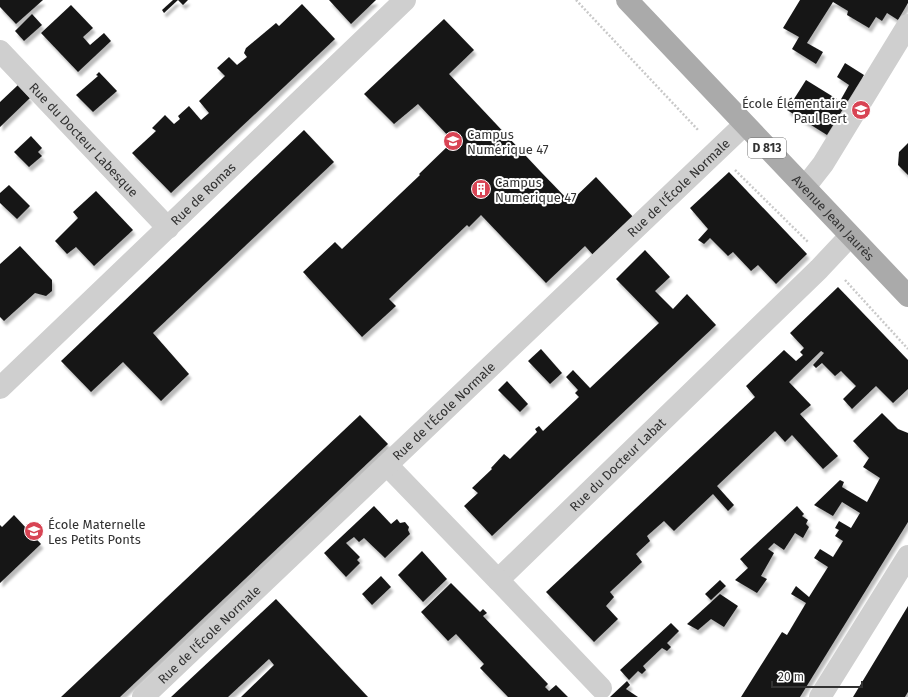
<svg xmlns="http://www.w3.org/2000/svg" width="908" height="697" font-family="'Fira Sans',sans-serif">
<style>
.building{fill:#191919;filter:url(#shadow)}
.lines{fill:none;stroke-linecap:round;stroke-linejoin:round}
.path{stroke:#c9c9c9;stroke-width:2.5;stroke-dasharray:2 2;stroke-linecap:butt}
.minor{stroke:#cfcfcf;stroke-width:22}
.major{stroke:#aaa;stroke-width:22}
.labels{text-anchor:middle;dominant-baseline:central;stroke-width:4;stroke-linejoin:round;paint-order:stroke}
.shield{fill:#fff;stroke:#707070;stroke-width:1}
.shield-label{font-size:12px;font-weight:bold;fill:#323232}
.poi-label{font-size:13px;fill:#323232;stroke:#fff;text-anchor:start}
.street-label{font-size:13px;fill:#323232;stroke:#fff}
</style>
<defs>
<filter id="shadow"><feDropShadow dx="2.5" dy="4.5" stdDeviation="1" flood-color="#0004"/></filter>
</defs>
<rect width="100%" height="100%" fill="#fff"/>
<path class="building" d="M0,0H43L16,24L0,7Z
M173,0H188L183,5L178,0L164,13L162,10Z
M329,0H376L351,24Z
M800,0H908V3L898,20L887,13L882,21L876,17L869,28L847,15L848,11L833,2L807,43L823,52L816,64L792,49L799,37L783,28Z
M302,4L335,39L171,193L132,153L156,131L152,128L165,115L174,124L180,119L178,116L189,106L201,120L209,113L199,101L225,76L217,68L229,57L237,65L247,57L244,53L246,48L276,23L279,26Z
M71,5L93,28L83,37L90,45L104,33L111,41L78,72L41,33Z
M32,14L42,25L24,41L15,31Z
M444,19L474,50L449,74L541,172L570,202L596,177L634,218L594,256L585,246L546,283L481,215L469,227L467,225L389,299L396,306L362,337L303,272L335,242L342,249L420,175L419,174L453,141L418,104L394,124L364,94Z
M845,63L864,75L827,135L787,110L806,80L840,101L849,85L837,77Z
M99,72L117,91L93,112L76,95L98,76L96,75Z
M18,85L30,98L0,127V102Z
M304,130L334,162L153,333L189,374L161,401L123,362L91,392L61,361Z
M31,136L42,148L38,152L42,156L29,167L14,152Z
M908,143V175L898,165L899,152Z
M729,172L807,254L776,284L758,265L751,271L733,252L728,256L710,238L704,244L698,240L708,229L690,208Z
M9,185L30,206L17,219L0,203V193Z
M96,191L133,230L94,266L76,247L67,254L55,241L78,218L73,212Z
M20,246L52,280V291L46,296L35,293L4,321L0,317V264Z
M645,250L670,277L655,291L673,309L687,294L716,325L492,536L464,506L478,493L472,488L492,469L491,468L504,454L510,459L537,432L535,429L539,426L543,431L579,397L575,393L578,390L566,377L573,370L590,388L659,323L616,279Z
M838,287L908,360V389L893,403L876,386L852,409L843,399L856,386L841,371L835,376L822,363L816,368L813,365L824,353L821,351L789,382L811,405L800,414L838,456L823,469L792,435L785,442L775,431L717,486L734,505L728,511L713,494L674,531L664,521L647,536L650,541L636,554L642,562L610,592L614,597L606,606L618,619L594,642L546,592L755,397L746,386L784,350L796,361L803,355L800,352L804,348L790,333Z
M541,349L562,373L550,384L528,361Z
M507,381L528,404L520,412L498,390Z
M882,413L898,429L908,433V522L800,697H741L782,632L787,635L806,603L791,594L796,586L809,597L828,567L814,558L820,549L833,557L843,541L835,536L839,530L835,528L839,521L851,528L860,513L842,502L833,516L814,505L840,480L844,482L842,487L867,502L880,478L863,467L869,458L853,441Z
M360,415L388,444L120,697H61Z
M374,506L391,524L397,519L400,523L405,522L409,527L408,530L410,534L385,558L364,538L359,542L354,537L346,543L360,557L357,560L360,563L346,577L324,553Z
M797,506L804,514L802,516L808,520L806,524L809,527L803,538L795,533L784,550L774,543L768,549L774,553L761,576L767,579L757,593L735,580L748,568L740,559Z
M14,515L41,544L0,583V525L2,527Z
M422,551L447,579L423,602L398,575Z
M381,576L391,587L372,605L362,594Z
M720,580L726,586L711,600L705,594Z
M451,583L480,612L483,609L487,613L483,616L548,684L545,687L549,691L556,685L568,697H508L480,668L484,664L456,634L448,641L421,612Z
M720,594L738,606L724,627L711,619L698,630L687,624Z
M276,599L368,697H241L274,665L269,659L228,697H171Z
M908,606V692L905,697H853Z
M671,623L679,631L667,643L671,647L667,651L662,648L643,666L646,670L642,674L638,671L629,680L620,670Z
M627,681L630,685L626,689L638,697H610Z"/>
<g class="lines">
<path class="path" d="M576,0L699,131
M735,170L808,242
M845,280L908,349"/>
<g class="minor">
<path id="s1" d="M0,51L168,228"/>
<path d="M805,187L823,164L908,25"/>
<path id="s2" d="M0,388L405,0"/>
<path id="s3" d="M387,465L498,580L819,269L850,236"/>
<path d="M498,580L601,688"/>
<path id="s4" d="M143,697L744,125"/>
<path d="M820,697L908,556"/>
</g>
<path class="major" id="s5" d="M627,0L908,296"/>
</g>
<defs>
<symbol id="school-disc" viewBox="-11 -11 22 22"><circle r="9.5" fill="#d84454" stroke="#fff"/><path d="M0-5L7-2L0 1L-7-2ZM-4 1L0 2.5L4 1V4Q0 6-4 4Z" fill="#fff"/></symbol>
<symbol id="university-disc" viewBox="-11 -11 22 22"><circle r="9.5" fill="#d84454" stroke="#fff"/><path d="M0-5L7-2L0 1L-7-2ZM-4 1L0 2.5L4 1V4Q0 6-4 4Z" fill="#fff"/></symbol>
<symbol id="building-disc" viewBox="-11 -11 22 22"><circle r="9.5" fill="#d84454" stroke="#fff"/><path d="M-4-6H4V6H1V3H-1V6H-4ZM-2.5-4.3h1.7v1.8h-1.7ZM.8-4.3h1.7v1.8H.8ZM-2.5-1h1.7V.8h-1.7ZM.8-1h1.7V.8H.8Z" fill="#fff"/></symbol>
</defs>
<g fill-rule="evenodd">
<use href="#school-disc" x="850" y="99" width="22" height="22"/>
<use href="#university-disc" x="442" y="130" width="22" height="22"/>
<use href="#building-disc" x="470" y="178" width="22" height="22"/>
<use href="#school-disc" x="23" y="520" width="22" height="22"/>
</g>
<g class="labels">
<rect class="shield" x="748" y="138" width="38" height="20" rx="3"/>
<g class="shield-label">
<text x="767" y="148">D 813</text>
</g>
<g class="poi-label">
<text x="847" y="103" text-anchor="end">École Élémentaire<tspan x="847" dy="15">Paul Bert</tspan></text>
<text x="467" y="134">Campus<tspan x="467" dy="15">Numérique 47</tspan></text>
<text x="495" y="182">Campus<tspan x="495" dy="15">Numerique 47</tspan></text>
<text x="48" y="524">École Maternelle<tspan x="48" dy="15">Les Petits Ponts</tspan></text>
</g>
<g class="street-label">
<text stroke="none"><textPath href="#s1" startOffset="122">Rue du Docteur Labesque</textPath></text>
<text stroke="none"><textPath href="#s4" startOffset="739">Rue de l'École Normale</textPath></text>
<text stroke="none"><textPath href="#s2" startOffset="281">Rue de Romas</textPath></text>
<text stroke="none"><textPath href="#s5" startOffset="300">Avenue Jean Jaurès</textPath></text>
<text stroke="none"><textPath href="#s4" startOffset="415">Rue de l'École Normale</textPath></text>
<text stroke="none"><textPath href="#s3" startOffset="326">Rue du Docteur Labat</textPath></text>
<text stroke="none"><textPath href="#s4" startOffset="91">Rue de l'École Normale</textPath></text>
</g>
</g>
<path d="M772 681v6h90v-6" fill="none" stroke="#323232" stroke-width="2"/>
<text x="778" y="681" font-size="12" fill="#323232" stroke="#ffffff" stroke-width="3" paint-order="stroke">20 m</text>
</svg>
